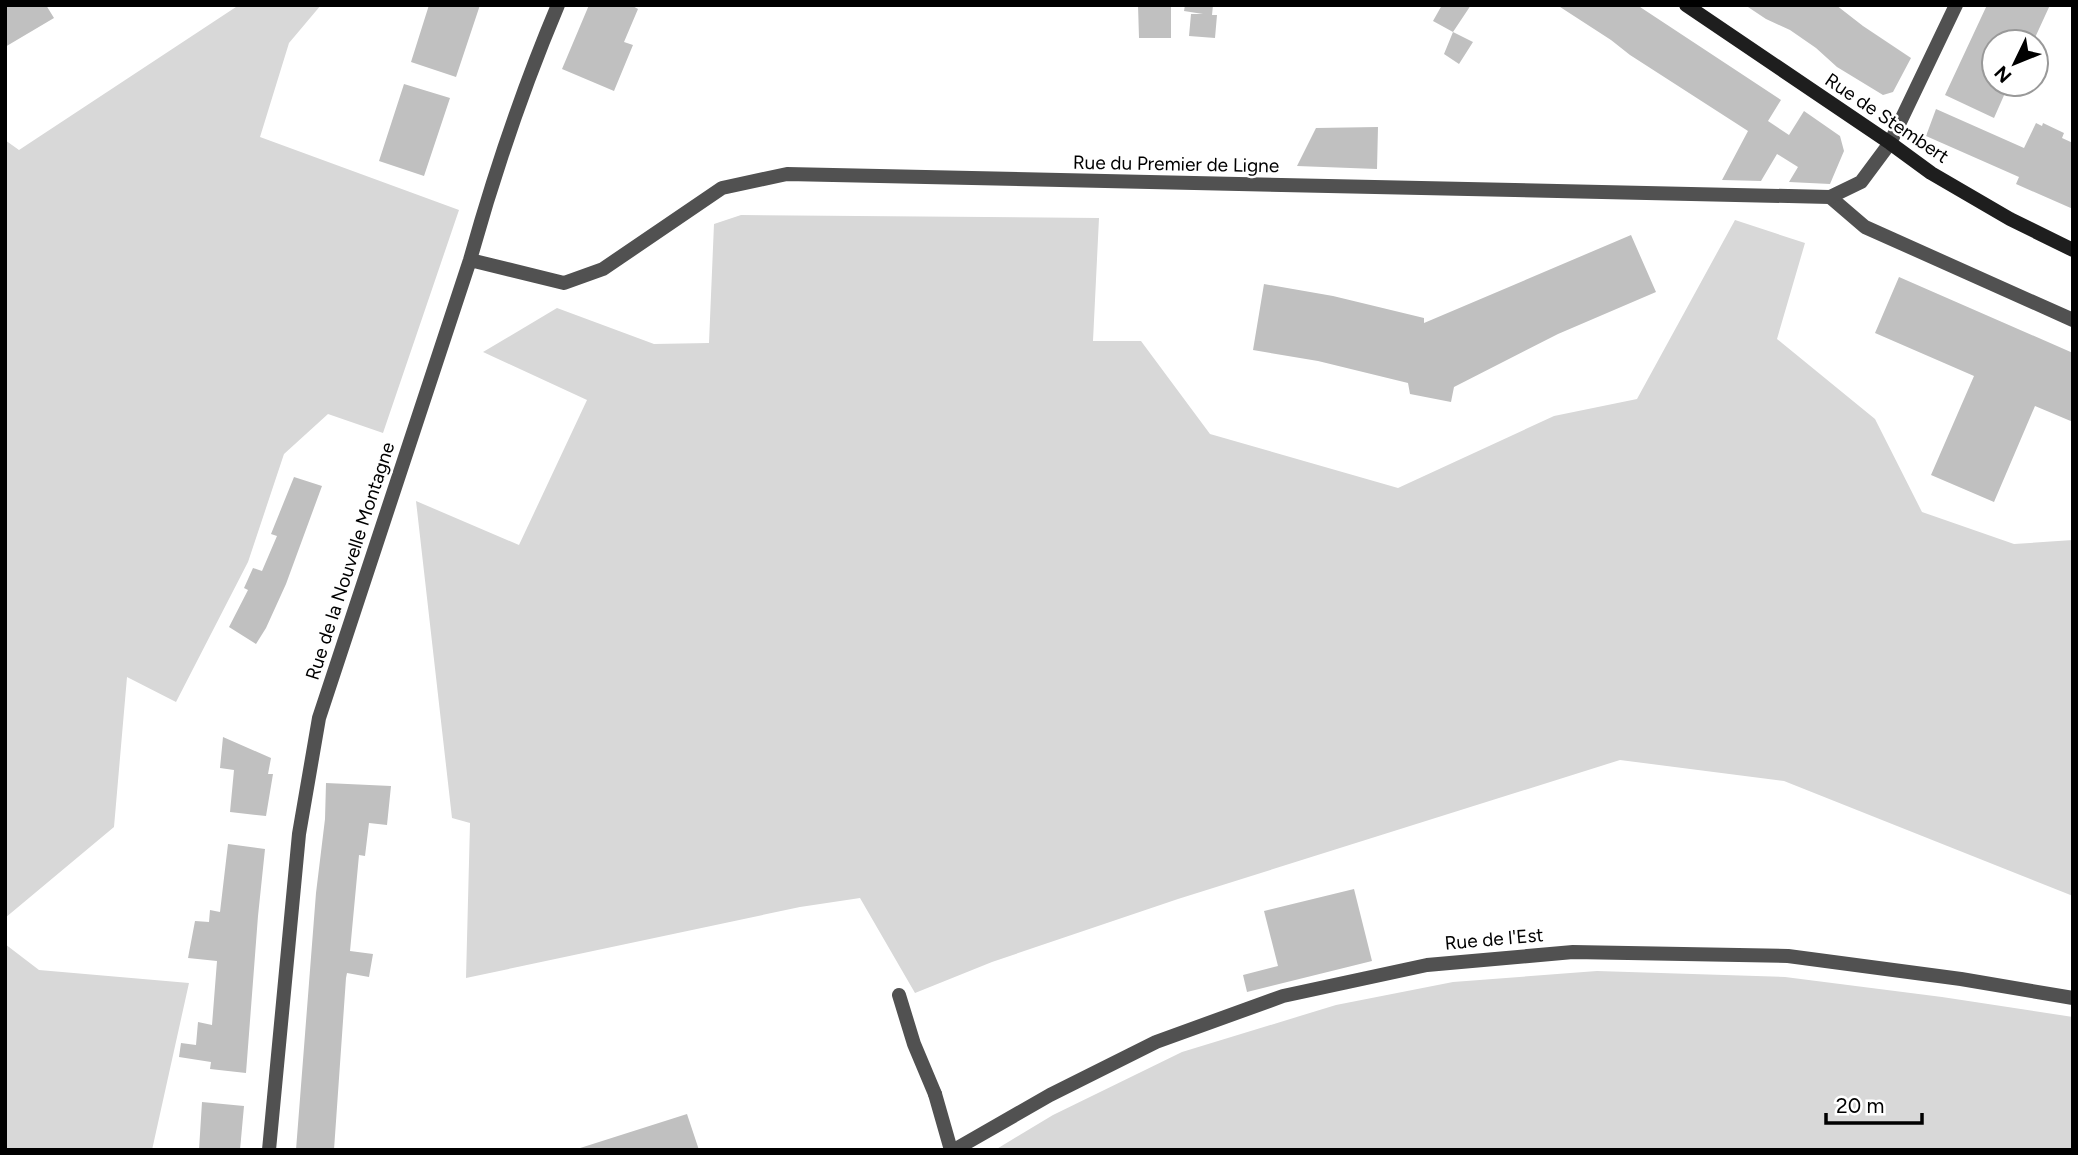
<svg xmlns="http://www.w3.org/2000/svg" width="2078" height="1155" font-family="Figtree,sans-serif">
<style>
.green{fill:#d8d8d8}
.building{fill:#c0c0c0}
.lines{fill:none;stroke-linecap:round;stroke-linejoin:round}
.lane{stroke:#515151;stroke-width:14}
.street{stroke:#515151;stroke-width:14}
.secondary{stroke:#1e1e1e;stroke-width:14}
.labels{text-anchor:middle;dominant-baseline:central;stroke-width:5;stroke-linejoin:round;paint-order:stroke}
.street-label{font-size:19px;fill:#000;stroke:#fff}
</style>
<rect width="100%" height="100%" fill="#fff"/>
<path class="green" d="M239,5H321L289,43L260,137L459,210L383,433L328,414L284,454L248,562L176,702L127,677L114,827L5,918V140L19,150Z
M741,215L1099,218L1093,341H1141L1210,434L1398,488L1554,416L1637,399L1735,220L1805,243L1777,339L1875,419L1922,512L2014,544L2073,540V896L1784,781L1620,760L1178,899L992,962L915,993L860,898L800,907L466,978L470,823L452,818L416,501L519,545L587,400L483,352L557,308L654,344L709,343L714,224Z
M5,944L39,970L189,983L152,1150H5Z
M1597,971L1785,977L1942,997L2073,1017V1150H995L1053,1115L1182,1052L1336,1005L1453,982Z"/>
<path class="building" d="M5,5H46L54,18L5,47Z
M429,5H480L456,77L411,62Z
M589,5H631L638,9L624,42L633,45L614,91L562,69Z
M1138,5H1171V38H1139Z
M1185,5H1213L1212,15H1217L1215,38L1189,36L1191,14H1203L1184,11Z
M1442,5H1471L1453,32L1473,42L1459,64L1444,54L1453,32L1433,21Z
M1557,5H1637L1781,100L1768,121L1789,135L1804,111L1840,136L1844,151L1830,184L1789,182L1798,167L1777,154L1761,181L1722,180L1748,131L1630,55L1611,40Z
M1745,5H1836L1863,26L1911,58L1893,92L1883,95L1837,67L1816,48L1790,30L1766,19Z
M1987,5H2050L2033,42H1994V84H2009L1994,118L1945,95Z
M404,84L450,98L424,176L379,161Z
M1936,109L2024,148L2036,123L2042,126L2043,123L2064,133L2062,138L2073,143V209L2016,184L2019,177L1926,136Z
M1378,127L1377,169L1297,166L1316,128Z
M1631,235L1656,292L1558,334L1454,387L1451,402L1410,394L1408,383L1318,361L1253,350L1264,284L1333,296L1424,318V323Z
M1899,277L2073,353V422L2035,406L1994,502L1931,475L1974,376L1875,333Z
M294,477L322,486L286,584L266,628L256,644L229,627L248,590L244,588L253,568L262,571L277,536L271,534Z
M223,737L271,758L268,774H273L266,816L230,812L234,770L220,768Z
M326,783L391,786L387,825L369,823L365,856L359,855L350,951L373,954L369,977L347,973L346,978L334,1150H296L316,893L325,819Z
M228,844L265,849L258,916L246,1073L210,1069L211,1062L179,1057L181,1043L196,1045L198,1022L212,1025L217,961L188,958L195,921L209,922L210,910L220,912Z
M1354,889L1372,961L1247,992L1243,975L1278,966L1264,911Z
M202,1102L244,1106L240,1150H199Z
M687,1114L699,1150H577V1149Z"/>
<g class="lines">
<path class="lane" d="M1830,197L1865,227L2073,320
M899,995L914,1044L935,1094"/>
<path class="street" d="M470,260L564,283L603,269L722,188L787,174L1830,197L1861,182L1890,143L1956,5
M935,1094L951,1150
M269,1150L299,834L319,718L470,260C494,174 523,88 558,5
M954,1150L1050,1095L1156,1042L1283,996L1427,965L1573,952L1788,956L1961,979L2073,998"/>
<path class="secondary" d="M1686,5L1890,143L1931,173L2010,219L2073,250"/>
</g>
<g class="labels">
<g class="street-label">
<text transform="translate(1887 118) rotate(34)">Rue de Stembert</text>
<text transform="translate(1176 164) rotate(1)">Rue du Premier de Ligne</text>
<text transform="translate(350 561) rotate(-72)">Rue de la Nouvelle Montagne</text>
<text transform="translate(1494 939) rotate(-5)">Rue de l'Est</text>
</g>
</g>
<rect width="2078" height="1155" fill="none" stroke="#000000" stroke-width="14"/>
<g transform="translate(2015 63) rotate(227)"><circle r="33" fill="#ffffff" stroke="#999999" stroke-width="2"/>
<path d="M0-5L12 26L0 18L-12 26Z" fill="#000000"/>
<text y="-10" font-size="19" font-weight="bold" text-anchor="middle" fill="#000000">N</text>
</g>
<path d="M1826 1113v10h96v-10" fill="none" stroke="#000000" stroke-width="3.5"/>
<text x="1836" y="1113" font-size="21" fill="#000000" stroke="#ffffff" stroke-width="5" paint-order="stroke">20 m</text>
</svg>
